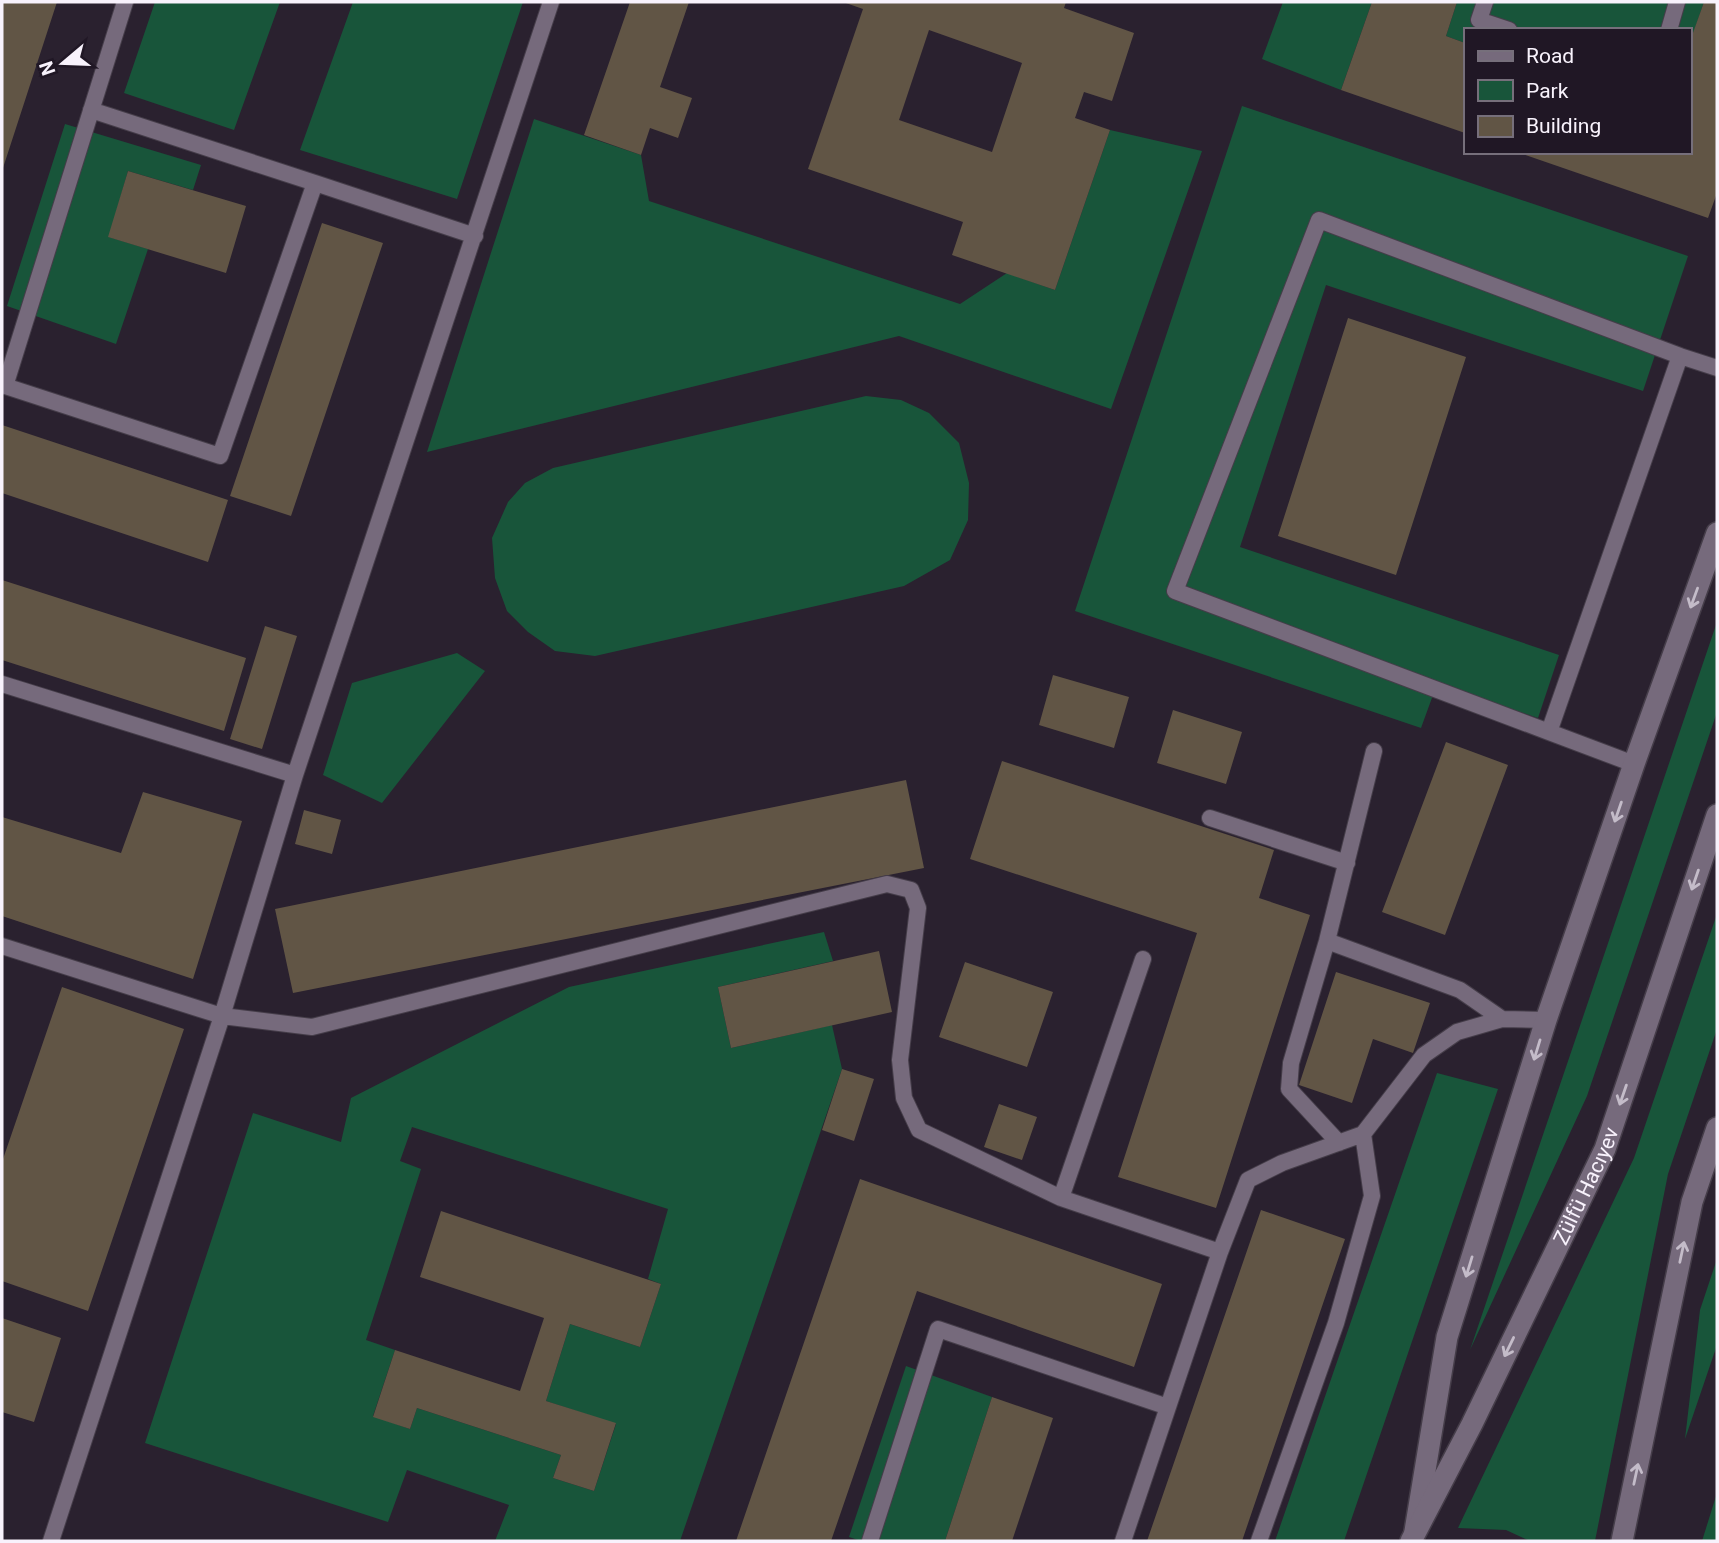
<svg xmlns="http://www.w3.org/2000/svg" width="1719" height="1543" font-family="Roboto,sans-serif">
<style>
.green{fill:#18553a;fill-rule:evenodd}
.building{fill:#615545;fill-rule:evenodd}
.lines{fill:none;stroke-linecap:round;stroke-linejoin:round}
.service-casing{stroke:#453d49;stroke-width:18}
.minor-casing{stroke:#453d49;stroke-width:24}
.secondary-casing{stroke:#453d49;stroke-width:24}
.service{stroke:#766a7c;stroke-width:16}
.minor{stroke:#766a7c;stroke-width:21}
.secondary{stroke:#766a7c;stroke-width:21}
.oneway{stroke:#c4bcc9}
.labels{text-anchor:middle;dominant-baseline:central;stroke-width:7;stroke-linejoin:round;paint-order:stroke}
.street-label{font-size:21px;fill:#f8f2fc;stroke:#201725}
</style>
<rect width="100%" height="100%" fill="#2a212f"/>
<path class="green" d="M155,2H280L234,130L124,93Z
M353,2H523L457,199L300,150Z
M1283,2H1372L1341,90L1262,59Z
M1457,2H1704L1693,34L1689,36V30H1465V43L1446,36Z
M1242,106L1688,256L1643,391L1326,285L1240,547L1559,655L1538,718L1437,684L1421,728L1075,611Z
M534,119L641,155L649,201L960,304L1007,273L1055,290L1110,130L1202,151L1111,409L899,336L427,452Z
M65,124L201,165L193,190L128,171L109,237L148,249L116,344L7,306Z
M866,396L901,400L929,413L959,443L969,483L968,520L950,560L904,586L595,656L555,651L528,632L507,611L495,578L492,538L508,502L525,483L553,468Z
M1717,622V712L1587,1096L1470,1350Z
M457,653L485,671L382,803L323,775L352,683Z
M1717,914V1029L1668,1174L1595,1541H1530L1506,1530L1458,1528L1634,1158Z
M824,932L833,961L718,987L731,1048L832,1025L842,1069L680,1541H495L509,1505L407,1470L388,1522L145,1443L253,1113L341,1142L351,1098L569,987ZM412,1127L668,1209L648,1279L661,1284L640,1347L570,1324L546,1401L616,1424L594,1491L553,1478L561,1455L417,1408L410,1429L373,1416L395,1350L366,1340L421,1169L400,1161Z
M1437,1073L1498,1089L1344,1541H1275Z
M1717,1259V1345L1685,1439L1700,1310Z
M906,1366L992,1397L945,1541H861L849,1537Z
M1717,1493V1541H1702Z"/>
<path class="building" d="M2,2H57L2,171Z
M630,2H689L660,87L692,98L678,138L650,128L641,155L584,135Z
M843,2H1066L1064,8L1134,33L1112,101L1084,92L1075,118L1110,130L1055,290L952,255L963,222L808,169L863,9ZM929,30L1022,63L992,152L899,120Z
M1372,2H1457L1446,36L1465,43V133L1341,90Z
M1704,2H1717V193L1708,218L1520,153L1689,152V44Z
M128,171L246,206L226,273L108,237Z
M322,223L383,243L291,516L230,496Z
M1348,318L1466,357L1396,575L1278,536Z
M2,425L228,500L208,562L2,493Z
M2,580L246,658L224,731L2,660Z
M265,626L297,636L262,749L230,739Z
M1053,675L1129,697L1114,748L1039,725Z
M1173,710L1242,732L1226,784L1157,763Z
M1446,742L1508,765L1445,935L1382,912Z
M1002,761L1274,850L1259,898L1310,915L1216,1208L1118,1177L1197,933L970,859Z
M906,780L924,868L293,993L275,909Z
M143,792L242,821L193,979L2,916V817L121,853Z
M304,810L341,820L332,854L295,844Z
M879,951L892,1012L731,1048L718,987Z
M965,962L1053,992L1027,1067L939,1037Z
M1336,972L1430,1003L1413,1053L1373,1039L1352,1103L1299,1085Z
M62,987L184,1029L88,1311L2,1281V1162Z
M842,1069L874,1079L854,1141L822,1130Z
M999,1104L1037,1117L1022,1160L984,1147Z
M860,1179L1162,1284L1134,1367L917,1291L831,1541H736Z
M1261,1210L1345,1239L1242,1541H1147Z
M441,1211L661,1284L640,1347L570,1324L546,1401L616,1423L594,1491L553,1478L561,1455L417,1408L410,1429L373,1417L395,1350L520,1391L544,1318L420,1277Z
M2,1318L61,1338L34,1422L2,1412Z
M992,1397L1053,1418L1012,1541H945Z"/>
<g class="lines">
<defs>
<path id="service" d="M125,2L5,386L220,456L315,183L475,236
M1485,2L1479,20L1509,30
M1669,30L1677,2
M91,110L315,183
M2,684L295,775
M1549,732L1175,591L1319,220L1680,356
M1634,764L1549,732L1680,356L1717,368
M1210,818L1347,863
M1327,941L1460,990L1502,1019
M2,946L222,1016L312,1027L887,884L911,890L918,908L900,1060L904,1098L919,1130L1061,1198L1220,1252L1248,1180L1282,1163L1363,1134L1424,1055L1457,1032L1502,1019L1546,1020
M1339,1143L1289,1089L1291,1063L1327,941L1374,751
M1061,1198L1143,959
M51,1541L222,1016L295,775L551,2
M870,1541L938,1329L1168,1407
M1123,1541L1220,1252
M1259,1541L1336,1323L1372,1196L1363,1134"/>
<path id="minor" d="M1415,1531L1447,1337L1546,1020L1634,764L1717,533"/>
<g id="secondary">
<path id="s1" d="M1411,1541L1472,1424L1605,1149L1717,815"/>
<path d="M1622,1541L1692,1202L1717,1128"/>
</g>
</defs>
<use href="#service" class="service-casing"/>
<use href="#minor" class="minor-casing"/>
<use href="#secondary" class="secondary-casing"/>
<use href="#service" class="service"/>
<use href="#minor" class="minor"/>
<use href="#secondary" class="secondary"/>
</g>
<defs><path id="oneway-shaft" d="M-6 0H5M1.5-3L5.5 0L1.5 3" fill="none" stroke-width="1.6" stroke-linecap="round" stroke-linejoin="round" transform="scale(1.75)"/></defs>
<g class="oneway">
<use href="#oneway-shaft" transform="translate(1694 598) rotate(110)"/>
<use href="#oneway-shaft" transform="translate(1618 812) rotate(109)"/>
<use href="#oneway-shaft" transform="translate(1695 880) rotate(109)"/>
<use href="#oneway-shaft" transform="translate(1537 1050) rotate(107)"/>
<use href="#oneway-shaft" transform="translate(1623 1095) rotate(109)"/>
<use href="#oneway-shaft" transform="translate(1682 1252) rotate(-78)"/>
<use href="#oneway-shaft" transform="translate(1469 1267) rotate(107)"/>
<use href="#oneway-shaft" transform="translate(1509 1347) rotate(116)"/>
<use href="#oneway-shaft" transform="translate(1636 1474) rotate(-78)"/>
</g>
<g class="labels">
<g class="street-label">
<text stroke="none"><textPath href="#s1" startOffset="396">Zülfü Hacıyev</textPath></text>
</g>
</g>
<rect width="1719" height="1543" fill="none" stroke="#f8f2fc" stroke-width="7"/>
<rect x="1464" y="28" width="228" height="126" fill="#201725" stroke="#766f7b" stroke-width="2"/>
<rect x="1478" y="51" width="35" height="10" fill="#766a7c" stroke="#766f7b" stroke-width="2"/>
<text x="1526" y="63" font-size="21" fill="#f8f2fc">Road</text>
<rect x="1478" y="80" width="35" height="21" fill="#18553a" stroke="#766f7b" stroke-width="2"/>
<text x="1526" y="98" font-size="21" fill="#f8f2fc">Park</text>
<rect x="1478" y="116" width="35" height="21" fill="#615545" stroke="#766f7b" stroke-width="2"/>
<text x="1526" y="133" font-size="21" fill="#f8f2fc">Building</text>
<g transform="translate(63 63) rotate(251)" stroke="#201725" stroke-width="5" paint-order="stroke">
<path d="M0-5L12 26L0 18L-12 26Z" fill="#f8f2fc"/>
<text y="-10" font-size="19" font-weight="bold" text-anchor="middle" fill="#f8f2fc">N</text>
</g>
</svg>
